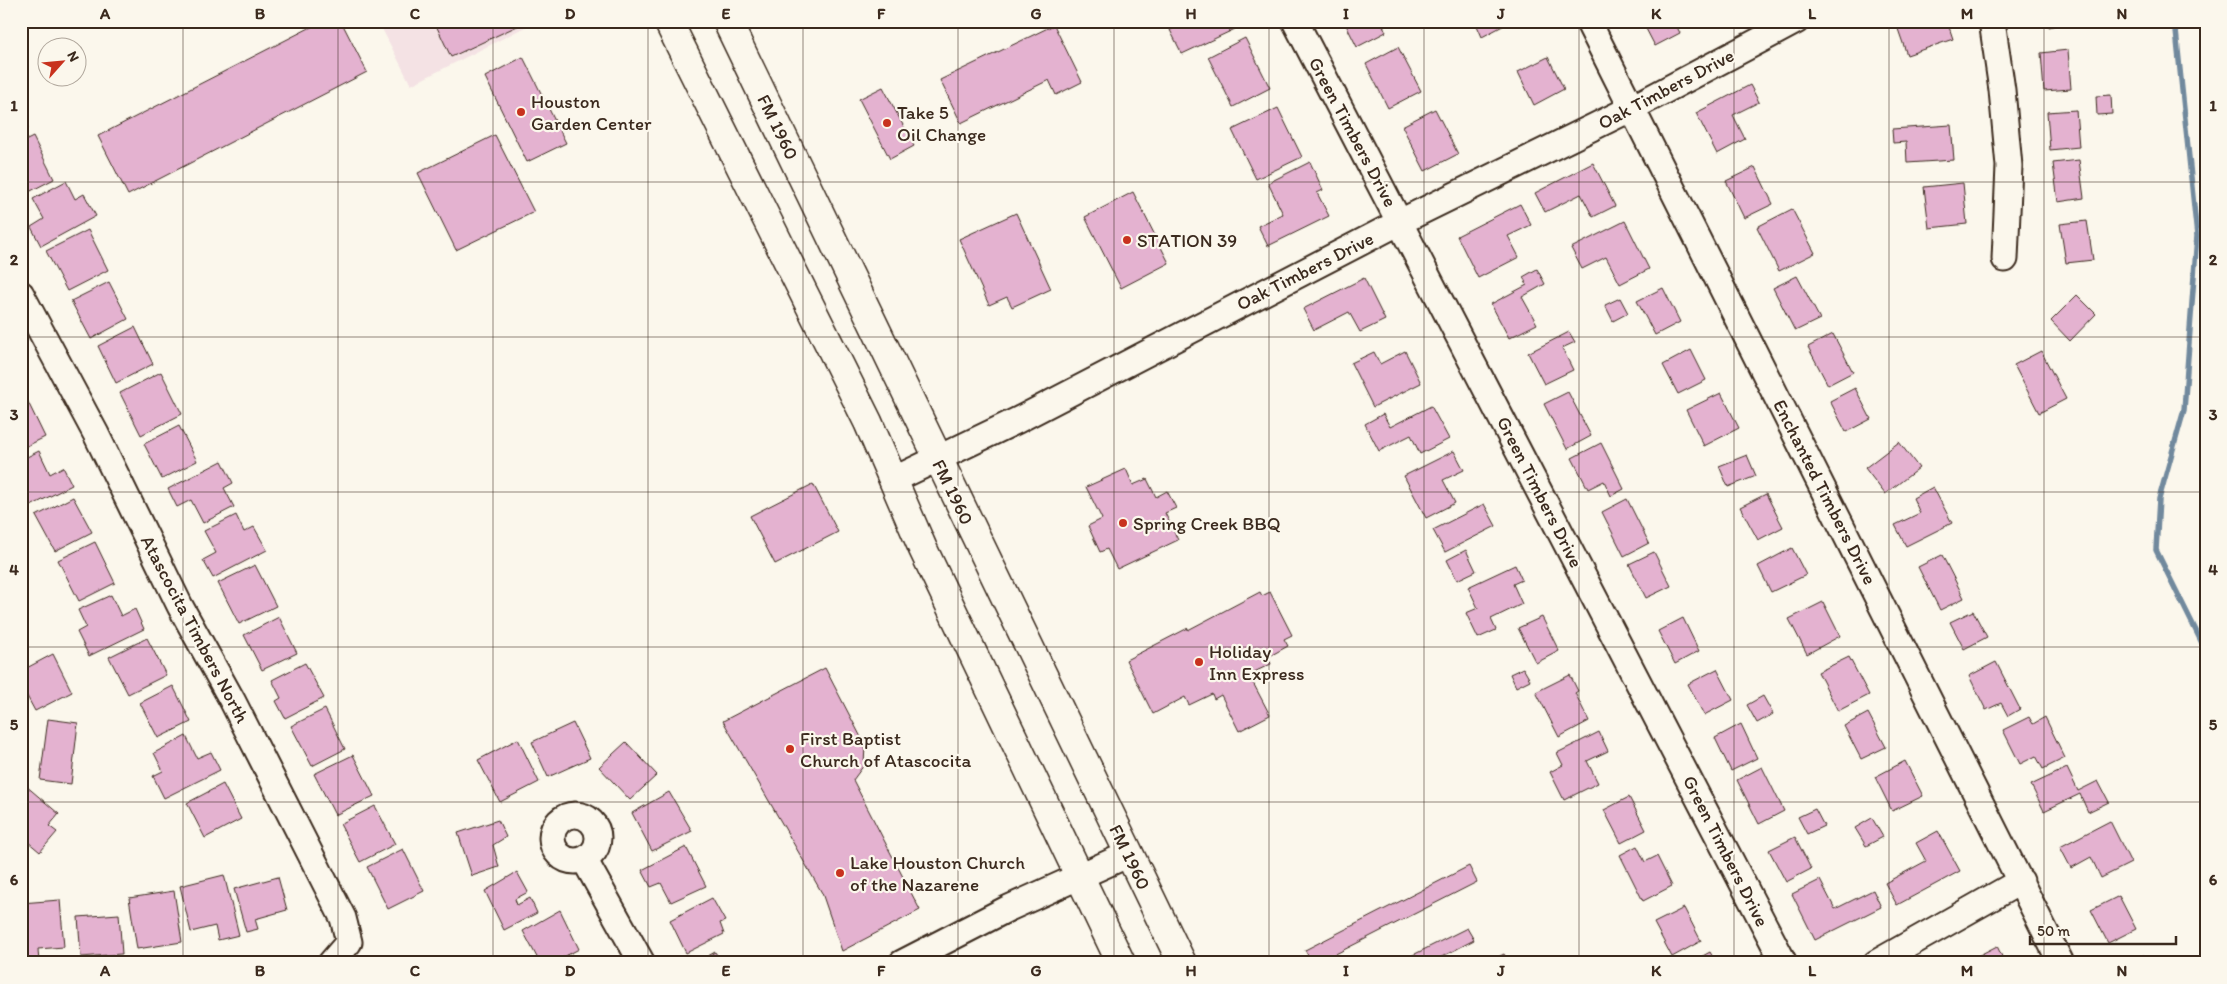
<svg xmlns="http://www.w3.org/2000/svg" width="2227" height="984" font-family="Itim,sans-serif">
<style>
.built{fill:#f4e2e4}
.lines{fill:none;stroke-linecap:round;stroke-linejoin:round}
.stream{stroke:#71899d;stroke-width:5.5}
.building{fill:#e4b2d0;stroke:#3b2a1e}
.minor-casing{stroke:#3b2a1e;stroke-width:29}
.major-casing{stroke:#3b2a1e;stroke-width:31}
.minor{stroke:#fbf7ec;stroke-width:25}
.major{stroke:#fbf7ec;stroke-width:28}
.grid{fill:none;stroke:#3b2a1e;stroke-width:1;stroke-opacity:0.55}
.poi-dot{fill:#c8321e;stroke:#fbf7ec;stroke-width:2}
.labels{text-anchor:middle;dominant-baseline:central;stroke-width:4.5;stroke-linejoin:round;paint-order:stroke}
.street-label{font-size:19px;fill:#3b2a1e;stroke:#fbf7ec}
.poi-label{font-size:19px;fill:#3b2a1e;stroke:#fbf7ec;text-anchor:start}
.neatline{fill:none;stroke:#3b2a1e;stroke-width:2}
.grid-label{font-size:16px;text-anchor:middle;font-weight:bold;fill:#3b2a1e}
</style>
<rect width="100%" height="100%" fill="#fbf7ec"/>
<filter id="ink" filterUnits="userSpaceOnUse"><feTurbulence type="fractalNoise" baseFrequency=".02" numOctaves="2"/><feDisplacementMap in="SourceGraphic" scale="10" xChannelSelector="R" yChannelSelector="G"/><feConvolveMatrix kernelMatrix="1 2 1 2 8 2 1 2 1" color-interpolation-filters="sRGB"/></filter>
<g filter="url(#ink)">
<path class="built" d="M378,21H537L411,85Z"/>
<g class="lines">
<path class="stream" d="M2175,21L2197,236L2184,410L2159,499L2156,550L2206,651"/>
</g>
<path class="building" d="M323,21H341L367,72L128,195L98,136Z
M434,21H528L451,57Z
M1189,21H1232L1235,29L1182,54L1170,30Z
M1344,21H1381L1386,32L1357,47Z
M1475,21H1512L1482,37Z
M1642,21H1674L1680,33L1655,46Z
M1919,21H1947L1953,39L1907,55L1898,29Z
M2047,21H2073L2049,27Z
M1054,25L1082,82L1056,95L1049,80L961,123L940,80Z
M1245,38L1270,88L1233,107L1208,57Z
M1398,47L1421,91L1388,108L1366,64Z
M2068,50L2071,89L2044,91L2041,53Z
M523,57L566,143L527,162L485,77Z
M1548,57L1564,89L1534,105L1518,72Z
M1750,85L1759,102L1733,115L1745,139L1717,154L1696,113Z
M883,87L914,146L890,159L859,99Z
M2111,95L2112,114L2097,115L2096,96Z
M1278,108L1302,157L1256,179L1232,130Z
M1435,109L1458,154L1425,171L1402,126Z
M2076,110L2079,147L2050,150L2047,112Z
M21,115L28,128L21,131Z
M1951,125L1954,160L1907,163L1906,142L1893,143L1892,129Z
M495,135L534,212L456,250L418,173Z
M33,137L54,179L21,196V143Z
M2079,160L2084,198L2058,202L2053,163Z
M1310,162L1323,190L1317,193L1329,216L1268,246L1258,226L1283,214L1268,183Z
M1593,163L1615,206L1593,217L1581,194L1545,212L1535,193Z
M1755,167L1773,204L1744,218L1726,181Z
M66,181L75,199L84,194L96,216L41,246L31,227L44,219L33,199Z
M1963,183L1967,224L1929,228L1924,187Z
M1133,192L1169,263L1121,288L1085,217Z
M1520,204L1531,225L1508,236L1519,257L1478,278L1457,236Z
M1792,209L1815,253L1779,271L1757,227Z
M1016,213L1051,289L1012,307L1007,297L989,305L959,239Z
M1625,221L1649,269L1620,284L1606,257L1582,269L1571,248Z
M2087,221L2093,260L2066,263L2060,224Z
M88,230L108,270L67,291L46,251Z
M1537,269L1545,284L1522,297L1537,324L1509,338L1491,304L1527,285L1523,277Z
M1797,276L1820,319L1795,331L1773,288Z
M1364,278L1385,320L1360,332L1349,312L1314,330L1303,309Z
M109,282L128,319L91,339L71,301Z
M1663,288L1680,322L1655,335L1637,301Z
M2077,295L2096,314L2070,341L2051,321Z
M1620,298L1628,313L1613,321L1605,305Z
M135,327L153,364L116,383L98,346Z
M1569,332L1575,342L1562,348L1573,370L1544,384L1528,353Z
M1833,334L1853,372L1828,385L1808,347Z
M1691,350L1706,380L1678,394L1663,365Z
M1405,351L1421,383L1373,407L1351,363L1374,352L1380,364Z
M2041,351L2066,399L2039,413L2014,365Z
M161,372L182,414L141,435L120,393Z
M1855,388L1871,419L1846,432L1830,401Z
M1568,392L1591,436L1567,449L1544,404Z
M1721,393L1739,428L1704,446L1686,410Z
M27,400L45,437L21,449V403Z
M1431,406L1449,439L1420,454L1411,435L1379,451L1365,424L1383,414L1390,427Z
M179,426L197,461L162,479L144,444Z
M1899,442L1919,468L1885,494L1865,468Z
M1601,443L1624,489L1611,496L1604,481L1588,489L1572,458Z
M39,451L50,474L63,467L72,485L21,511V460Z
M1454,451L1464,470L1443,480L1455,503L1426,518L1404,476Z
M1747,455L1756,476L1728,487L1719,466Z
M222,461L233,483L224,488L234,507L203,523L191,500L177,507L168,489Z
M1126,469L1133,485L1147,479L1156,497L1167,491L1176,508L1165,513L1178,540L1117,569L1107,549L1100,552L1088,526L1102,519L1086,487Z
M813,484L838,532L775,564L750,516Z
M1933,487L1952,523L1906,546L1895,525L1920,513L1913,498Z
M1766,494L1783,527L1758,540L1740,507Z
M73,497L92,532L55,551L36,516Z
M1627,499L1649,543L1624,556L1602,512Z
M1484,504L1496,526L1445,552L1433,530Z
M236,515L244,532L254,527L267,550L213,578L203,560L216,553L204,531Z
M95,542L115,583L79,601L58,560Z
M1792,548L1806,575L1771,592L1758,566Z
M1466,550L1476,571L1457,580L1447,560Z
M1654,552L1671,586L1646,598L1629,564Z
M1942,555L1964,598L1940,610L1918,567Z
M255,565L276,606L239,624L218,583Z
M1515,565L1522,580L1513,584L1522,604L1491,619L1496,630L1478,638L1466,613L1478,608L1468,587Z
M1260,592L1262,596L1270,592L1292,635L1284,639L1288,646L1268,657L1271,664L1252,673L1255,677L1251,679L1270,715L1239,731L1221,695L1214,699L1212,694L1189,705L1185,697L1153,714L1126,660L1188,628V630Z
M111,595L121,616L135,609L144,629L89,656L77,632L86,627L78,610Z
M1823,602L1840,636L1807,654L1789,619Z
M1973,611L1987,637L1964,649L1950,622Z
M279,617L297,653L262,670L244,635Z
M1542,617L1559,651L1536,663L1518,628Z
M1683,618L1699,651L1675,664L1658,631Z
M147,638L166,675L128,694L109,657Z
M53,654L72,692L35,711L21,685V671Z
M1849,657L1869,695L1838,711L1818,672Z
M1996,662L2020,709L2008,716L2001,703L1986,710L1969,676Z
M305,663L324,698L285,718L276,701L281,698L272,680Z
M825,668L865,745L864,765L853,780L920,910L842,951L822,893L723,721Z
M1523,668L1530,680L1516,687L1510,674Z
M1717,669L1733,700L1704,715L1688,684Z
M1570,675L1578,691L1575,693L1589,721L1559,737L1536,692Z
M173,686L191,722L158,738L140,703Z
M1763,696L1773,714L1757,723L1747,705Z
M325,709L345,749L312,766L291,726Z
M1868,713L1886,747L1861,759L1844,726Z
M2029,717L2033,724L2045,717L2065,758L2043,769L2036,756L2020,764L2003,730Z
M48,719L78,723L71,784L40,780Z
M573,723L590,758L548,777L532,742Z
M1741,724L1757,758L1731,771L1715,738Z
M1599,732L1608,751L1587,761L1598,783L1564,800L1550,772L1563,765L1557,753Z
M186,736L197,758L211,752L220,770L164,798L153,776L163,771L154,753Z
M518,739L539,782L500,802L478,760Z
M626,742L657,775L630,800L599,767Z
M353,755L374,796L335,815L314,774Z
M1905,761L1923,796L1892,811L1875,777Z
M1762,767L1784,811L1759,824L1737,780Z
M2067,768L2078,791L2098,781L2109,802L2088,812L2080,794L2044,811L2031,785Z
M223,784L241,819L205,838L187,803Z
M25,785L59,814L49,826L57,832L40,852L21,836V789Z
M669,792L692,831L652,851L632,813Z
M1629,797L1646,830L1621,843L1604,810Z
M375,806L395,844L360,862L340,824Z
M1815,809L1824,826L1807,834L1798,817Z
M1872,818L1883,837L1866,846L1855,828Z
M498,820L506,837L493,845L499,867L472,876L458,833Z
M2110,821L2131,863L2101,878L2091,857L2071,868L2060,847Z
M1938,831L1960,871L1897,905L1885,883L1926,861L1916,843Z
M1795,837L1811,869L1786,882L1769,850Z
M1637,846L1645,862L1657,856L1672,886L1643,901L1620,855Z
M686,847L706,886L671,902L661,883L651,887L642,870Z
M403,849L424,891L388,909L367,867Z
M1469,866L1477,882L1318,963H1312L1305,950Z
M517,872L528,892L515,899L517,905L530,898L537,913L504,930L485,891Z
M224,875L239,935L218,940L215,926L191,932L180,886Z
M278,877L287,910L255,919L258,929L246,932L234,889Z
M1820,880L1835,909L1873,890L1881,907L1815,940L1792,894Z
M174,891L182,942L137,949L129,898Z
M2119,896L2136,929L2108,943L2091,910Z
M712,898L725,921L720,923L724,934L686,953L670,920Z
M60,900L64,947L38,949L39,963H21V903Z
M1684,908L1701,941L1672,957L1654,923Z
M560,910L579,949L552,963H540L523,931Z
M119,914L122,954L81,957L78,917Z
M1467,928L1474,940L1430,963H1414L1411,956Z
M1997,946L2005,963H1964Z
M715,952L722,963H696Z
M1710,952L1716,963H1690Z
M1504,954L1509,963H1486Z
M2144,955L2148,963H2129Z"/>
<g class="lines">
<defs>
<path id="minor" d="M1295,21L1784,963
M1588,21L2061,963
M1992,21L2002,90L2009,166L2005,259
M21,294L96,434L180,606L232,700L343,918L349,942L331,963
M893,480L1018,420L1400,222L1632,108L1796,21
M552 838a23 23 0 1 1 46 0a23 23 0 1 1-46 0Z
M584,859L642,963
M902,963L1009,908L1129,854
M1876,963L2021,881"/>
<path id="major" d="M668,21L868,422L923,549L1121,963
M727,21L1182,963"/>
</defs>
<use href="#minor" class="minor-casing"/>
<use href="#major" class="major-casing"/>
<use href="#minor" class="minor"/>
<use href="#major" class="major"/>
</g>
</g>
<path class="grid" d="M183,21V963M338,21V963M493,21V963M648,21V963M803,21V963M958,21V963M1114,21V963M1269,21V963M1424,21V963M1579,21V963M1734,21V963M1889,21V963M2044,21V963M21,182H2206M21,337H2206M21,492H2206M21,647H2206M21,802H2206"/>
<g class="poi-dot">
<circle cx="521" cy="112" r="5"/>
<circle cx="887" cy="123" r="5"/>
<circle cx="1127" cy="240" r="5"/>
<circle cx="1123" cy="523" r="5"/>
<circle cx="1199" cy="662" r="5"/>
<circle cx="790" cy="749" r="5"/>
<circle cx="840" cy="873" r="5"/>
</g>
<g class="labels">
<g class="street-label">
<text transform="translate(1666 89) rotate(-28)">Oak Timbers Drive</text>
<text transform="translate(778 127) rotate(64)">FM 1960</text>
<text transform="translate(1353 132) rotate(62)">Green Timbers Drive</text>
<text transform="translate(1305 271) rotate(-27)">Oak Timbers Drive</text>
<text transform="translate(953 492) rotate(64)">FM 1960</text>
<text transform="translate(1540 492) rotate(63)">Green Timbers Drive</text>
<text transform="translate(1825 492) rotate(63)">Enchanted Timbers Drive</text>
<text transform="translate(195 629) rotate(62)">Atascocita Timbers North</text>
<text transform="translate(1726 851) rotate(63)">Green Timbers Drive</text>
<text transform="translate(1130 857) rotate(64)">FM 1960</text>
</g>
<g class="poi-label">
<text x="531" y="101">Houston<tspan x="531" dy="22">Garden Center</tspan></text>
<text x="897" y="112">Take 5<tspan x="897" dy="22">Oil Change</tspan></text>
<text x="1137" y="240">STATION 39</text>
<text x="1133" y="523">Spring Creek BBQ</text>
<text x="1209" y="651">Holiday<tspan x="1209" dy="22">Inn Express</tspan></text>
<text x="800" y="738">First Baptist<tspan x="800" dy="22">Church of Atascocita</tspan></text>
<text x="850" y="862">Lake Houston Church<tspan x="850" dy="22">of the Nazarene</tspan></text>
</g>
</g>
<rect width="2227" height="984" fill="none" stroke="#fbf7ec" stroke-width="55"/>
<g transform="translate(62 62) rotate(63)"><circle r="24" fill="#fbf7ec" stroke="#aea59a"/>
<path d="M0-4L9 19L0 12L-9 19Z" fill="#c8321e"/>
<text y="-8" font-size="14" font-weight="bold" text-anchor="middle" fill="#3b2a1e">N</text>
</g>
<path d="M2030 936v8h146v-8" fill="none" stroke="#3b2a1e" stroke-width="2.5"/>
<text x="2037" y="936" font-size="15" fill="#3b2a1e" stroke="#fbf7ec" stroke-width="4" paint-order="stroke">50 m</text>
<rect x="28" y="28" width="2172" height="928" class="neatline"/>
<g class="grid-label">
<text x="105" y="19">A</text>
<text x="260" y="19">B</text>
<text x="415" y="19">C</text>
<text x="570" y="19">D</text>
<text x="726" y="19">E</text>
<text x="881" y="19">F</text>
<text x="1036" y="19">G</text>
<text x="1191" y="19">H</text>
<text x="1346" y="19">I</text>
<text x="1501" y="19">J</text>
<text x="1656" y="19">K</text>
<text x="1812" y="19">L</text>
<text x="1967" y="19">M</text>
<text x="2122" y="19">N</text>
<text x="14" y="111">1</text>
<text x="2213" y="111">1</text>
<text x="14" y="265">2</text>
<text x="2213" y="265">2</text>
<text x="14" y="420">3</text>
<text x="2213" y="420">3</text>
<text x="14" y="575">4</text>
<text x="2213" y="575">4</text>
<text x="14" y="730">5</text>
<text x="2213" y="730">5</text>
<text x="14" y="885">6</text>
<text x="2213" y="885">6</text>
<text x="105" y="976">A</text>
<text x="260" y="976">B</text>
<text x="415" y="976">C</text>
<text x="570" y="976">D</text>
<text x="726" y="976">E</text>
<text x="881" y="976">F</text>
<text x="1036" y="976">G</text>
<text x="1191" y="976">H</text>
<text x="1346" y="976">I</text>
<text x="1501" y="976">J</text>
<text x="1656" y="976">K</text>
<text x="1812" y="976">L</text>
<text x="1967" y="976">M</text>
<text x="2122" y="976">N</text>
</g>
</svg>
